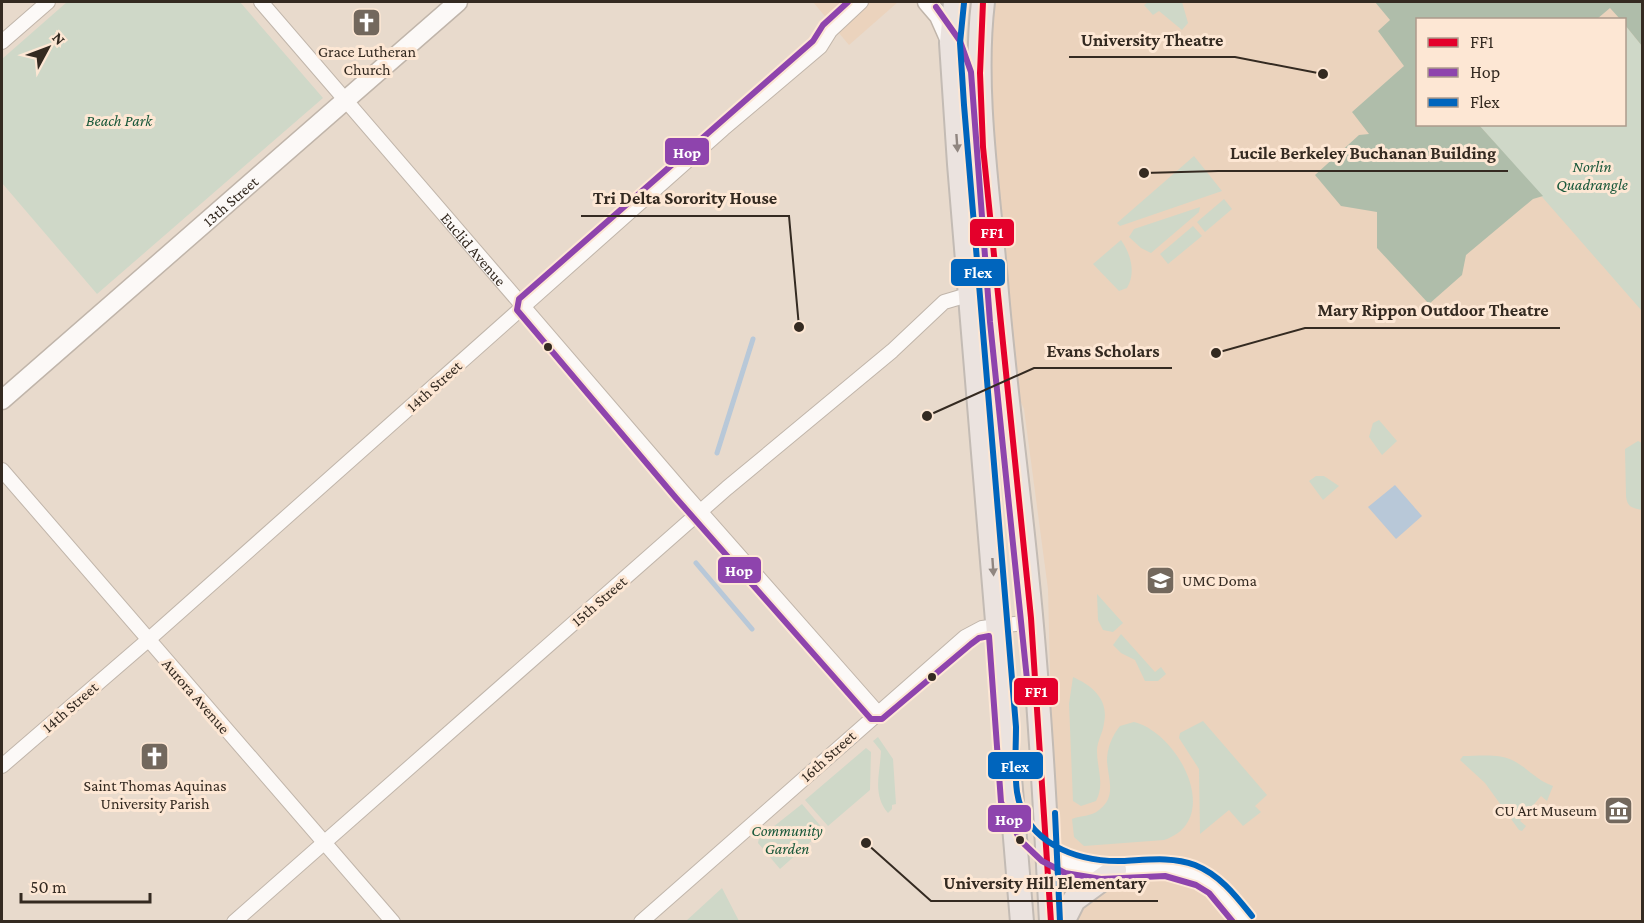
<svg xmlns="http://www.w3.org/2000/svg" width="1644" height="923" font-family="'Crimson Pro',serif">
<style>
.built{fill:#ebd3bd;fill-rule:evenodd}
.green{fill:#cfd8c8}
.forest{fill:#afbdaa}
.water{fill:#b8c8d8}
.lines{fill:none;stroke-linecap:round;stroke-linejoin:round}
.stream{stroke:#b8c8d8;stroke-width:5}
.minor-casing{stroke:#c0b5aa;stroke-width:16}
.tertiary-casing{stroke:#c0b5aa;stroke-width:21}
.primary-casing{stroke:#c3bbb4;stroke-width:26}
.minor{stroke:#fcf9f7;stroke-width:14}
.tertiary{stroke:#fcf9f7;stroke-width:18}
.primary{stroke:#ebe3df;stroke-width:22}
.bus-1-casing{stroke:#fde7d4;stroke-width:10}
.bus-2-casing{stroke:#fde7d4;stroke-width:10}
.bus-3-casing{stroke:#fde7d4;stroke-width:10}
.bus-1{stroke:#e4002b;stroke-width:6}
.bus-2{stroke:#8e44ad;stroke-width:6}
.bus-3{stroke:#0065bd;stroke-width:6}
.oneway{fill:#908680}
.bus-dot{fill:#342a21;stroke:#fde7d4;stroke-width:2}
.labels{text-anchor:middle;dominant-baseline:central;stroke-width:6;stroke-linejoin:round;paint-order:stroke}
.poi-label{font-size:16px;fill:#342a21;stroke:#fde7d4}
.park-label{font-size:16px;font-style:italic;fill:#19583a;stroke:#fde7d4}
.street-label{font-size:16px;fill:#342a21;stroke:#fde7d4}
.leader{fill:none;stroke:#342a21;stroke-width:2}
.callout-dot{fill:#342a21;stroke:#fde7d4;stroke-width:2}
.callout-label{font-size:18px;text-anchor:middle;font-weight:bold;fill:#342a21;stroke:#fde7d4;stroke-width:6;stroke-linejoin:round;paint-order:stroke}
.line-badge{stroke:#fde7d4;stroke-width:2}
.badge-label{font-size:16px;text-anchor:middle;font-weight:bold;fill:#fff}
</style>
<rect width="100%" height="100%" fill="#e8dacc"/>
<path class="built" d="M813,2H898L849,45Z
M994,2H1642V921H1061L1051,713L1048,589L1024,409L1017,394L993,138L989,84L990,29ZM1418,20H1624V124H1418Z"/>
<path class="green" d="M67,2H240L323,98L97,294L2,183V59Z
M1148,2H1182L1188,23L1182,30L1159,11L1153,15L1144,5Z
M1625,25L1642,46V311L1479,125L1624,124Z
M1194,156L1222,191L1120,226L1117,223Z
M1224,199L1232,209L1205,232L1197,222Z
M1200,207L1199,212L1151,253L1141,248L1129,237L1134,229Z
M1193,226L1202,236L1168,264L1160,254Z
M1121,240C1131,254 1136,273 1127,288L1119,291L1093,264Z
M1379,420L1397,441L1382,455L1369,437L1373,423Z
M1638,441L1642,443V510C1632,508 1627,507 1626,496L1625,449Z
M1316,476H1324L1339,486L1323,500L1309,481Z
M1097,594L1123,623L1113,632L1103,630L1098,620Z
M1121,634L1155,672L1161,667L1166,674L1158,681H1145L1135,660L1121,653L1113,645Z
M1073,677C1093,686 1109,700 1104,723C1103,733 1097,741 1097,751C1097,769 1105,784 1096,801L1081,806L1073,801L1069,704Z
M1203,721L1267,795L1255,806L1261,812L1243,826L1229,810L1200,834L1199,769L1179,738L1180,733Z
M1134,722C1179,733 1224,820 1164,840L1084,846L1074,837L1072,819C1081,815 1091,817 1099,810C1117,796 1108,779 1107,761C1107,748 1112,736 1120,726Z
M878,737L893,759L896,804L892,805V809L888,813C872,794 880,774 881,751L873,741Z
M866,748L871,752L870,790L828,826L805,800Z
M1463,756C1478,756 1500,753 1514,761C1529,769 1535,779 1553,786L1547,801L1541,796L1520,821L1526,826L1522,831L1519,830L1485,783L1460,760Z
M802,804L824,830L780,869L758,843L759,838Z
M722,888L739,921H686Z"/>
<path class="forest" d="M1375,2H1642V46L1625,25L1624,20L1620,19L1610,8L1597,19L1418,20V124L1479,125L1543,196L1533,199L1466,255L1462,275L1429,304L1377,248V212L1341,206L1315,175L1359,135L1369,134L1352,112L1404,66L1378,31L1390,20Z"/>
<path class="water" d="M1395,485L1422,516L1396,539L1368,507Z"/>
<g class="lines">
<path class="stream" d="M717,453L753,339
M696,563L752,629"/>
<defs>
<g id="minor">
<path id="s1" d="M261,2L683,492L877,712"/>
<path d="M2,42L48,2"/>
<path d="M2,470L393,922"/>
<path d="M2,766L148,640L723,129L820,47L830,31L861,2"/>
<path d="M234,922L727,488L892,351L944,302L971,294"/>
<path d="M641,922L965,637L982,628L1031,622"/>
</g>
<g id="tertiary">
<path d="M927,2L939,16L951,43"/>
<path id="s2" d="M2,400L458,2"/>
<path d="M1048,854C1062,861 1074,868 1090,870C1133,874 1179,855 1215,887C1226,896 1236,910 1245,922"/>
</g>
<path id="primary" d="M955,2L951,43L959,164L1022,922
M983,2C972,92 990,202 997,293C1005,387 1018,481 1027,574C1039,690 1045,806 1051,922
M1063,922L1074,900L1115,870"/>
</defs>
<use href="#minor" class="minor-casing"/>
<use href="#tertiary" class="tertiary-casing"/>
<use href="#primary" class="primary-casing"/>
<use href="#minor" class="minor"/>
<use href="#tertiary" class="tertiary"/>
<use href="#primary" class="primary"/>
<defs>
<path id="bus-1" d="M983,2L980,73L983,147L1031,618L1051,922"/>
<path id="bus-2" d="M848,2L823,25L813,41L519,299L517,310L676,498L871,719H882L971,644L979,638L989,636L1001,802L1020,840L1042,861L1065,873L1101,879L1165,876L1196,885L1209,893L1233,922
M936,7L960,41L971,72L990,322L1028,689"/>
<path id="bus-3" d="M964,3L960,43L964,105L1016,727C1016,749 1014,770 1017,792C1025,843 1076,862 1122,861C1146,860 1171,856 1195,865C1220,875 1236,896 1252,916
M1055,813L1060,922"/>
</defs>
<use href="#bus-1" class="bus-1-casing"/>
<use href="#bus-2" class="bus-2-casing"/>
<use href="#bus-3" class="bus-3-casing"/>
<use href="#bus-1" class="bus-1"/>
<use href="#bus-2" class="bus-2"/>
<use href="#bus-3" class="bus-3"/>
</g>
<defs><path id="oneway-solid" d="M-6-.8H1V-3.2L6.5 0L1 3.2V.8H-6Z" transform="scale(1.5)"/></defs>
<g class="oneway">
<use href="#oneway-solid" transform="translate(957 143) rotate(86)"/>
<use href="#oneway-solid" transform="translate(993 567) rotate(86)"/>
</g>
<defs>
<symbol id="church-square" viewBox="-11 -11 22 22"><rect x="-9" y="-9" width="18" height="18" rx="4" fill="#73685d" stroke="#fde7d4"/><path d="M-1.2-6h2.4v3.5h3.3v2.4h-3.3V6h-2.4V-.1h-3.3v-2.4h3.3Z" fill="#fff"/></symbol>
<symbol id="university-square" viewBox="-11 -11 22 22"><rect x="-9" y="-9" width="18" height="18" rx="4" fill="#73685d" stroke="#fde7d4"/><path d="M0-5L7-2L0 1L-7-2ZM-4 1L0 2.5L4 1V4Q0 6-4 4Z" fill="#fff"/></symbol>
<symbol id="museum-square" viewBox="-11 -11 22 22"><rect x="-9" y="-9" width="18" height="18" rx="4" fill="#73685d" stroke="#fde7d4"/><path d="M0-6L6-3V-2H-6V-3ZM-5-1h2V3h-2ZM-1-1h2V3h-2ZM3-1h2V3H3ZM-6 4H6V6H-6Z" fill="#fff"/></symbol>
</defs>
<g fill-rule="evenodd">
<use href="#church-square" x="350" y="6" width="33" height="33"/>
<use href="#university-square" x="1144" y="564" width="33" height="33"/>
<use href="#church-square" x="138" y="740" width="33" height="33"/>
<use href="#museum-square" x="1602" y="794" width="33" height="33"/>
</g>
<g class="bus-dot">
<circle cx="548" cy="347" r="5"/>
<circle cx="932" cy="677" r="5"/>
<circle cx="1020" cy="840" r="5"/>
</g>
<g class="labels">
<g class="poi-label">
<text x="367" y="51">Grace Lutheran<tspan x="367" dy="18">Church</tspan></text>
<text x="1182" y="580" text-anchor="start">UMC Doma</text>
<text x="155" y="785">Saint Thomas Aquinas<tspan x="155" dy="18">University Parish</tspan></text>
<text x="1597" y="810" text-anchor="end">CU Art Museum</text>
</g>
<g class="park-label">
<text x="119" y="120">Beach Park</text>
<text x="1592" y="166">Norlin<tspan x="1592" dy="18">Quadrangle</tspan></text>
<text x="787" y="830">Community<tspan x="787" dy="18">Garden</tspan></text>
</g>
<g class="street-label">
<text stroke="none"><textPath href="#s2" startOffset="303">13th Street</textPath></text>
<text stroke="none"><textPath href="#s1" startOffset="326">Euclid Avenue</textPath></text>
<text transform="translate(434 386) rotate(-42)">14th Street</text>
<text transform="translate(599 601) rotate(-41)">15th Street</text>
<text transform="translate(196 696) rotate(49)">Aurora Avenue</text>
<text transform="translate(70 707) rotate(-41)">14th Street</text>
<text transform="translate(828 756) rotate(-42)">16th Street</text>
</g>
</g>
<path class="leader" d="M1323 74L1235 57H1069M1144 173L1218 171H1508M799 327L789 216H581M1216 353L1305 328H1560M927 416L1034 368H1172M866 843L931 901H1158"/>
<g class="callout-dot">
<circle cx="1323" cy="74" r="6"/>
<circle cx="1144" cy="173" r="6"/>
<circle cx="799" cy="327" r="6"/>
<circle cx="1216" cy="353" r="6"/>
<circle cx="927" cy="416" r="6"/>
<circle cx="866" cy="843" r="6"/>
</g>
<g class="callout-label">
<text x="1152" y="46">University Theatre</text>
<text x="1363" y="159">Lucile Berkeley Buchanan Building</text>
<text x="685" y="204">Tri Delta Sorority House</text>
<text x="1433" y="316">Mary Rippon Outdoor Theatre</text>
<text x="1103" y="357">Evans Scholars</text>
<text x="1045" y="889">University Hill Elementary</text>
</g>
<g class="line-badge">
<rect x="664" y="137" width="46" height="29" rx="6" fill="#8e44ad"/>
<rect x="969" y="218" width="46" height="29" rx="6" fill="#e4002b"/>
<rect x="950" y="258" width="56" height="29" rx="6" fill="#0065bd"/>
<rect x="717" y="556" width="45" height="28" rx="6" fill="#8e44ad"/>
<rect x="1013" y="677" width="46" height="29" rx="6" fill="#e4002b"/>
<rect x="987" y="751" width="57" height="29" rx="6" fill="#0065bd"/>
<rect x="987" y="804" width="45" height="29" rx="6" fill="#8e44ad"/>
</g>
<g class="badge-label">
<text x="687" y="158">Hop</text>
<text x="992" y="238">FF1</text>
<text x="978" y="278">Flex</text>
<text x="739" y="576">Hop</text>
<text x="1036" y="697">FF1</text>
<text x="1015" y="772">Flex</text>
<text x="1009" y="825">Hop</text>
</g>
<rect width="1644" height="923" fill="none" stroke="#342a21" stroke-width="6"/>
<rect x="1416" y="18" width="210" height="108" fill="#fde7d4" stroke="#ad9b8c" stroke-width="1.5"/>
<rect x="1428" y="38" width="30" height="9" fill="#e4002b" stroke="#ad9b8c" stroke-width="1.5"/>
<text x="1470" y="48" font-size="18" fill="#342a21">FF1</text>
<rect x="1428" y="68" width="30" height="9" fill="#8e44ad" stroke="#ad9b8c" stroke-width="1.5"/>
<text x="1470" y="78" font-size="18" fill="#342a21">Hop</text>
<rect x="1428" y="98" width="30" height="9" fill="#0065bd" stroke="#ad9b8c" stroke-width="1.5"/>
<text x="1470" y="108" font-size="18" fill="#342a21">Flex</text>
<g transform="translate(48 48) rotate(49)" stroke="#fde7d4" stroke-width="4.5" paint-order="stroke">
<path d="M0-4.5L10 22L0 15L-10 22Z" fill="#342a21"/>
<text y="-9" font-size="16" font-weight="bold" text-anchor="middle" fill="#342a21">N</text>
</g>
<path d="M21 893v9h129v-9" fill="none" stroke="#342a21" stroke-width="3"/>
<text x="30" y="893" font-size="18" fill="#342a21" stroke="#fde7d4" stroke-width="4.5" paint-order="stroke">50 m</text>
</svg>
